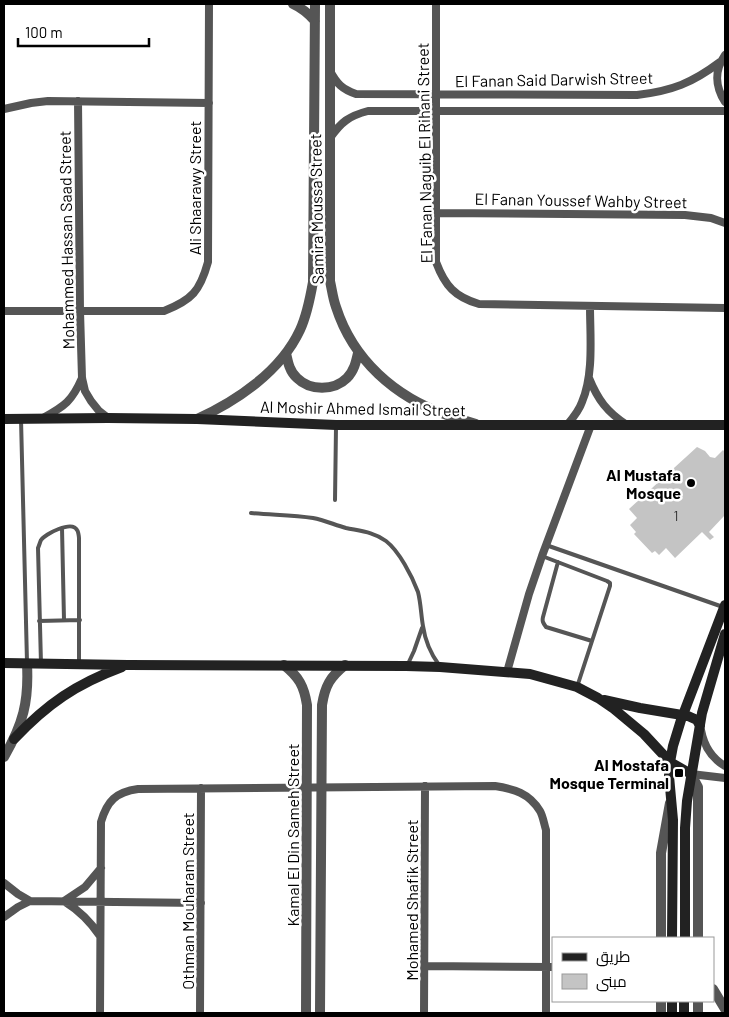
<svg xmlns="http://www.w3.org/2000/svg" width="729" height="1017" font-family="Barlow,Cairo,sans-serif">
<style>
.building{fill:#c4c4c4}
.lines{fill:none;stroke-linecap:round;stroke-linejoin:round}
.service{stroke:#555;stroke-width:4}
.minor{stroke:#555;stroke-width:8}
.tertiary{stroke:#555;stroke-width:10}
.secondary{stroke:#222;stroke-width:10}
.poi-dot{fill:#000;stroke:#fff;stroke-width:2}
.labels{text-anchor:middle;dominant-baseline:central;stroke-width:5;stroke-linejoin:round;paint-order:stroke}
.number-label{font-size:14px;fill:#313131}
.street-label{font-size:16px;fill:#000;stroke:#fff}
.poi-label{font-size:16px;font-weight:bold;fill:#000;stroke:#fff;text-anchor:end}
</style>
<rect width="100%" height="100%" fill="#fff"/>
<path class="building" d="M697,447L705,451L710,457L715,458L723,450L725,452V515L709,532L714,537L710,540L702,532L675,558L666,548L659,555L655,551L652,553L634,534L636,532L630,525L637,518L629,509Z"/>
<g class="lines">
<path class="service" d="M21,419L27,662
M335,500L336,427
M251,513C272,515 293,515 313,518C324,520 335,525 346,528C360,531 374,532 386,541C399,551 412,576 418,592C421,604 421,615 423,626C425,640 431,654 439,665
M62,528L64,620
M546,545L723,607
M542,556L607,581L610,583V586L577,687
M558,562L543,617C542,621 543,623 546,627L592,641
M39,621L80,620
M41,664L38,548C39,546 40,542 41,540C45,534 72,520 77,530C78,530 79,537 79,538V662
M407,666L414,651L422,628"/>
<path class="minor" d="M436,4V262C445,286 455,297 479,304L725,308
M725,55C714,71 715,86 725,102
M330,71C337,84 342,89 356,94L637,95C672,91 692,83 720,62
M78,101L80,311L82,378L85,391L91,401L99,411L108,418
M4,109L31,103L48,101L209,103
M330,138C341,122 349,116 368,111H725
M436,213L685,215L711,218L725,223
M4,311H164C192,300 200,291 208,262L209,4
M589,378C598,400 607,412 627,425
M43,418C65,406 72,401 82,378
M567,425C573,418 579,411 582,402C594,374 590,336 590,306
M507,672L529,594L542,556L591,425
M701,730C704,746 711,758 725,766
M691,774L725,778
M4,883L18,894L30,901
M4,917L18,907L30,901L201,903
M100,936C90,921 80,911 64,901L85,887L101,868
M424,966L553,967
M100,1013L101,822C107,801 116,792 138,789L495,786C514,789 529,793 540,811C543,816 544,824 546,830V1013
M200,1013L201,788
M424,1013L425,786"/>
<path class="tertiary" d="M293,4C302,8 308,13 315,21
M330,4V281C332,290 333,299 336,307C353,360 395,397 447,415C456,418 466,421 476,424
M286,353C288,363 290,372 297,378C310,391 334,391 347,378C354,371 356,362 358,353
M197,419C237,401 281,371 300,330C307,315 310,299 313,282L315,4
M284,665C299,677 304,686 307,705L306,1013
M4,757C23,724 29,702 27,664
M691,774L698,787V938
M661,938V853L670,803
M713,989L725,1009
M320,1013L322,705C325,686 330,677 345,665
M661,1013V1001
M698,1013V1001"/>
<path class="secondary" d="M4,419L108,418L197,419L336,425H725
M4,663L128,665L406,666L440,667L530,674L577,687L598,698L614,709L644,734L670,762L691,774
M604,700L640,708L688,716L697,720L700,726
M14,739C47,704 76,684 122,667
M672,938L673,820L669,776L670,762L673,746L681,720L725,605
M685,938V828L687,801L702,713L725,634
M672,1013V1001
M684,1013V1001"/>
</g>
<g class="poi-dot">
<circle cx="691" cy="483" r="5"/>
<rect x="674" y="768" width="10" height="10" rx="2.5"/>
</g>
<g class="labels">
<g class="number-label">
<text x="676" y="515">1</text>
</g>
<g class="street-label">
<text transform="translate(554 79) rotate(-1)">El Fanan Said Darwish Street</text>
<text transform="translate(424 153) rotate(-91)">El Fanan Naguib El Rihani Street</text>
<text transform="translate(194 188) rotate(-90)">Ali Shaarawy Street</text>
<text transform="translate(581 200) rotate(1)">El Fanan Youssef Wahby Street</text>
<text transform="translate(316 209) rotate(-91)">Samira Moussa Street</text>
<text transform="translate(66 240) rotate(-91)">Mohammed Hassan Saad Street</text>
<text transform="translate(363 408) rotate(1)">Al Moshir Ahmed Ismail Street</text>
<text transform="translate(292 835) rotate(-90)">Kamal El Din Sameh Street</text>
<text transform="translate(411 900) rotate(-90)">Mohamed Shafik Street</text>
<text transform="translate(187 901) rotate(-90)">Othman Mouharam Street</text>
</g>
<g class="poi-label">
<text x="681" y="474">Al Mustafa<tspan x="681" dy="18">Mosque</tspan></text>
<text x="669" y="764">Al Mostafa<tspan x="669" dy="18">Mosque Terminal</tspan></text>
</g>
</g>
<rect width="729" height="1017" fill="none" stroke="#000000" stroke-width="10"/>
<rect x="552" y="937" width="162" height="65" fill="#ffffff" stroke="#999999"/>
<rect x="562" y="953" width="25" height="8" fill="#222222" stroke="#999999"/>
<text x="596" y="962" font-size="15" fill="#000000">طريق</text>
<rect x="562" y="974" width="25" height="15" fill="#c4c4c4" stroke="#999999"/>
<text x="596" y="987" font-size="15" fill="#000000">مبنى</text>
<path d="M18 38v8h131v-8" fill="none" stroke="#000000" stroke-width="2.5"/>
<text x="25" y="38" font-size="15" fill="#000000" stroke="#ffffff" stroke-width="4" paint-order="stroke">100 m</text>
</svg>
